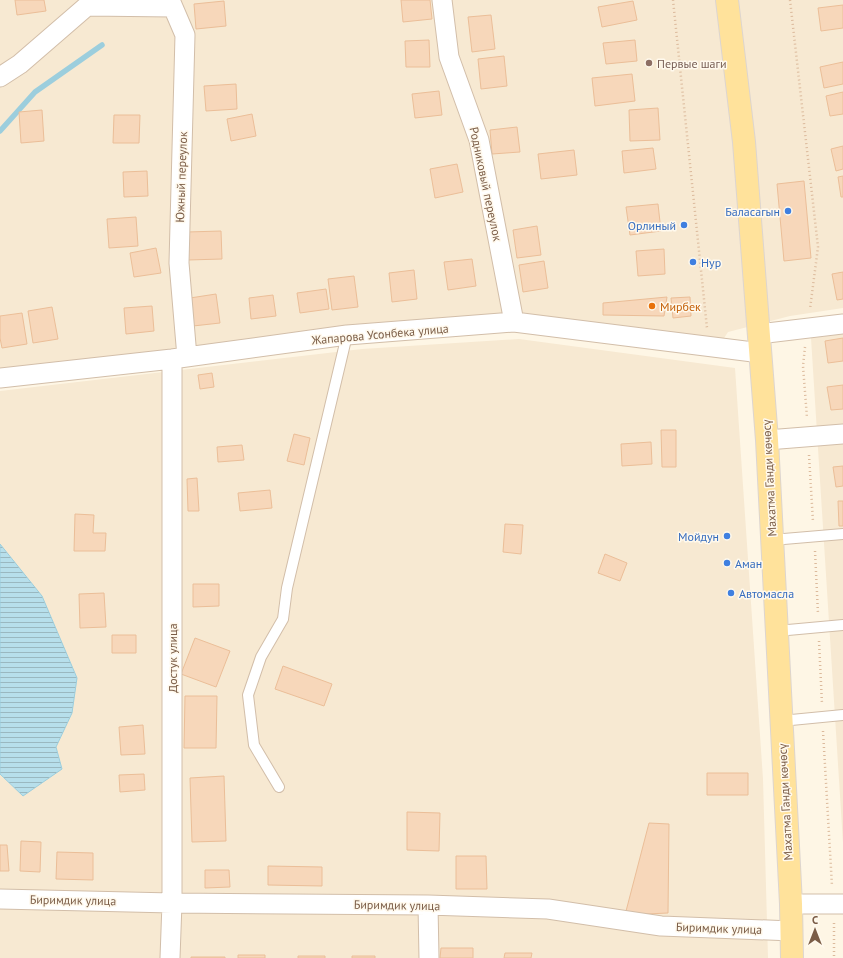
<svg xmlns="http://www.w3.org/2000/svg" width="843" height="958" font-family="'PT Sans',sans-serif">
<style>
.residential{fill:#f7e9d2}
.water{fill:url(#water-rules);stroke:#9ccedd}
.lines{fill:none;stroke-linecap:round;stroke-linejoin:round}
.stream{stroke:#9ccedd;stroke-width:5.5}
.building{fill:#f7d7ba;stroke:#ebbe98}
.lane-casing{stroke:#d2bea9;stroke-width:12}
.street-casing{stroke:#d2bea9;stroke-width:21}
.primary-casing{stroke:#ddd5cf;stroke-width:24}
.path{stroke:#dcba9c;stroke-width:2.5;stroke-dasharray:1 3;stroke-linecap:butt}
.lane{stroke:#fff;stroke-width:10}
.street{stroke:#fff;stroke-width:19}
.primary{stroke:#ffe29b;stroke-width:22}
.education-dot{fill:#8d6e63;stroke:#fff9ed;stroke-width:1.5}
.shop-dot{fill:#3f7fe0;stroke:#fff9ed;stroke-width:1.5}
.food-dot{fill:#e8710a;stroke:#fff9ed;stroke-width:1.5}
.labels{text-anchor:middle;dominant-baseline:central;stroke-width:3;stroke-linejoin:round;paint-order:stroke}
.education-label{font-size:12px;fill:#785e54;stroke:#fff9ed;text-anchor:start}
.street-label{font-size:12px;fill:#7b5d47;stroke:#fff9ed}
.shop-label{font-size:12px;fill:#366cbe;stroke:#fff9ed;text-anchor:end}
.food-label{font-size:12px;fill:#c56008;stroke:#fff9ed;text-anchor:start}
</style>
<defs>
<pattern id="water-rules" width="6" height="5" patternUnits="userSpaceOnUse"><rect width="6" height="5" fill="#b7dfeb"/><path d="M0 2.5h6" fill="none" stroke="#9ab8c0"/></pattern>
</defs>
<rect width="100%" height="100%" fill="#fef6e5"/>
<path class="residential" d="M0,0H843V308L790,316L728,332L715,352L511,328L366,340L0,381Z
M843,334V843L811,338Z
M519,339L735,368L763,779L768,958H0V391L362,349Z"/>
<path class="water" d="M0,544L42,596L77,678L72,713L56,747L62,769L23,796L0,774Z"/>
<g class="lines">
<path class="stream" d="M0,131L35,92L102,45"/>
</g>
<path class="building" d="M15,0H44L46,11L17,15Z
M401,0H430L432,19L403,22Z
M224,1L226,26L196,29L194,4Z
M633,1L637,20L602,27L598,7Z
M843,5V28L821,31L818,8Z
M491,15L495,49L472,52L468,17Z
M429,40L430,67H406L405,41Z
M635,40L637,61L606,64L603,43Z
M504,56L507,86L481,89L478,59Z
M843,62V84L824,88L820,67Z
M632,74L635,101L595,106L592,78Z
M236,84L237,109L206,111L204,86Z
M439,91L442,115L415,118L412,94Z
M843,92V114L830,116L826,96Z
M658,108L660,140L630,141L629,110Z
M42,110L44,141L21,143L19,112Z
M252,114L256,136L231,141L227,119Z
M114,115H140L139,143H113Z
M517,127L520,152L492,154L490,130Z
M843,146V169L836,171L831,149Z
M653,148L656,169L624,173L622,151Z
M574,150L577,175L541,179L538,154Z
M457,164L463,192L435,198L430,169Z
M147,171L148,196L124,197L123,172Z
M843,176V197H841L838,177Z
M804,181L811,258L784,261L777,184Z
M658,204L661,231L630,235L626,207Z
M136,217L138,246L109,248L107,219Z
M537,226L541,255L517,258L513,230Z
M221,231L222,259L188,260L187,232Z
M156,248L161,273L134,277L130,253Z
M664,249L665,274L638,276L636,251Z
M472,259L476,286L448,290L444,262Z
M544,261L548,288L523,292L519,265Z
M414,270L417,299L392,302L389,273Z
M843,272V299L837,300L832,274Z
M354,276L358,307L332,310L328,279Z
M326,289L329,309L300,313L297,293Z
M216,294L220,323L193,326L190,298Z
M273,295L276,316L251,319L249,298Z
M667,297L664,316L603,315V303Z
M690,297L691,316L673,318L671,298Z
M152,306L154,331L126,334L124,308Z
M52,307L58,339L33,343L28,311Z
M22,313L27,344L2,348L0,338V316Z
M843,338V361L828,363L825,341Z
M212,373L214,387L200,389L198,375Z
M843,385V409L831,410L827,387Z
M661,430H676V467H662Z
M294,434L310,438L304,465L287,461Z
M651,442L652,464L622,466L621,444Z
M242,445L244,460L218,462L217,447Z
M843,466V486L836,487L833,467Z
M197,478L199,511H188L187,479Z
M270,490L272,508L240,511L238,493Z
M838,501H843V526H839Z
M75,514L94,515L93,533H106L105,551H74Z
M505,524L523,525L521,554L503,552Z
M605,554L627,563L620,581L598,573Z
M193,584H219V606L193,607Z
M104,593L106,627L80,628L79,594Z
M112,635H136V653H112Z
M195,638L230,651L216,687L181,674Z
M283,666L332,684L324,706L275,689Z
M185,696H217L216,748H184Z
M143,725L145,754L121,755L119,727Z
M707,773H748V795H707Z
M144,774L145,790L120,792L119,775Z
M224,776L226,841L192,842L190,778Z
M407,812L440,813L439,851L407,850Z
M649,823L669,824L668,913L625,915Z
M21,841L41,842L40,872L20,871Z
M0,845H7L9,871H0Z
M57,852L93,853V880L56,879Z
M456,856H486L487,889H456Z
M268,866L322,867V886L268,885Z
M205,870H229L230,887L205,888Z
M441,948H473V958H440Z
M505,953H532L531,958H504Z
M238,955H265V958H238Z
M298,956H325V958H298Z
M352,956H375V958H352Z
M191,957H225V958H191Z"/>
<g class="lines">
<defs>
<path id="lane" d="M772,540L843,534
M777,631L843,625
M781,721L843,715
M279,787L254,745L248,695L261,657L283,619L287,588L347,335"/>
<path id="street" d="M170,0L185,35L179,263L187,357
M442,0L449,57L479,140L514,322
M0,77L20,64L87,6L173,7
M759,334L843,324
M0,378L172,359L347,335L514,322L761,353
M767,440L843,434
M0,899L172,903L428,905L548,909L661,926L792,931
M791,904H843
M428,905L429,958
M170,958L172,903V359"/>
<path id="primary" d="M727,0L744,142L767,440L791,904L792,958"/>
</defs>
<use href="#lane" class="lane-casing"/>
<use href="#street" class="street-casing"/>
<use href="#primary" class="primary-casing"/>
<path class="path" d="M673,0L707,328
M790,0L818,247L810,309
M805,347L803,366L807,418
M809,455L813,522
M815,551L818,614
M819,641L822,704
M823,731L832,886
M834,923V958"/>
<use href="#lane" class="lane"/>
<use href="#street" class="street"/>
<use href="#primary" class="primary"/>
</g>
<circle class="education-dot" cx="649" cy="63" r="4"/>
<g class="shop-dot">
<circle cx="788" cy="211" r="4"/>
<circle cx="684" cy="225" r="4"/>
<circle cx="693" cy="262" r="4"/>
<circle cx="727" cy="536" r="4"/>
<circle cx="727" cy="563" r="4"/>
<circle cx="731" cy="593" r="4"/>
</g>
<circle class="food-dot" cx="652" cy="306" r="4"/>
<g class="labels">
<g class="education-label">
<text x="657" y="63">Первые шаги</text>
</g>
<g class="street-label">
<text transform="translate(181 177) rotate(-88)">Южный переулок</text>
<text transform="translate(486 184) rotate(78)">Родниковый переулок</text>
<text transform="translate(380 334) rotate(-5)">Жапарова Усонбека улица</text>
<text transform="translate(769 478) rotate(-93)">Махатма Ганди көчөсү</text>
<text transform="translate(172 658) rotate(-90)">Достук улица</text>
<text transform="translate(785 802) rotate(-93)">Махатма Ганди көчөсү</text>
<text transform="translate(73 900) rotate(1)">Биримдик улица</text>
<text transform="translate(397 905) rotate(1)">Биримдик улица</text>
<text transform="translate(719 928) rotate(2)">Биримдик улица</text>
</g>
<g class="shop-label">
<text x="780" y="211">Баласагын</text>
<text x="676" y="225">Орлиный</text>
<text x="701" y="262" text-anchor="start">Нур</text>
<text x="719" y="536">Мойдун</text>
<text x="735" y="563" text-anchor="start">Аман</text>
<text x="739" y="593" text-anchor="start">Автомасла</text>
</g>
<g class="food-label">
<text x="660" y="306">Мирбек</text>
</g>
</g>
<g transform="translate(815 930)" stroke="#fff9ed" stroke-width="3" paint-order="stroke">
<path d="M0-3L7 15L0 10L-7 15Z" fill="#7b5d47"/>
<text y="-6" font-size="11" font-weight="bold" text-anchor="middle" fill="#7b5d47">С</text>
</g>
</svg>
